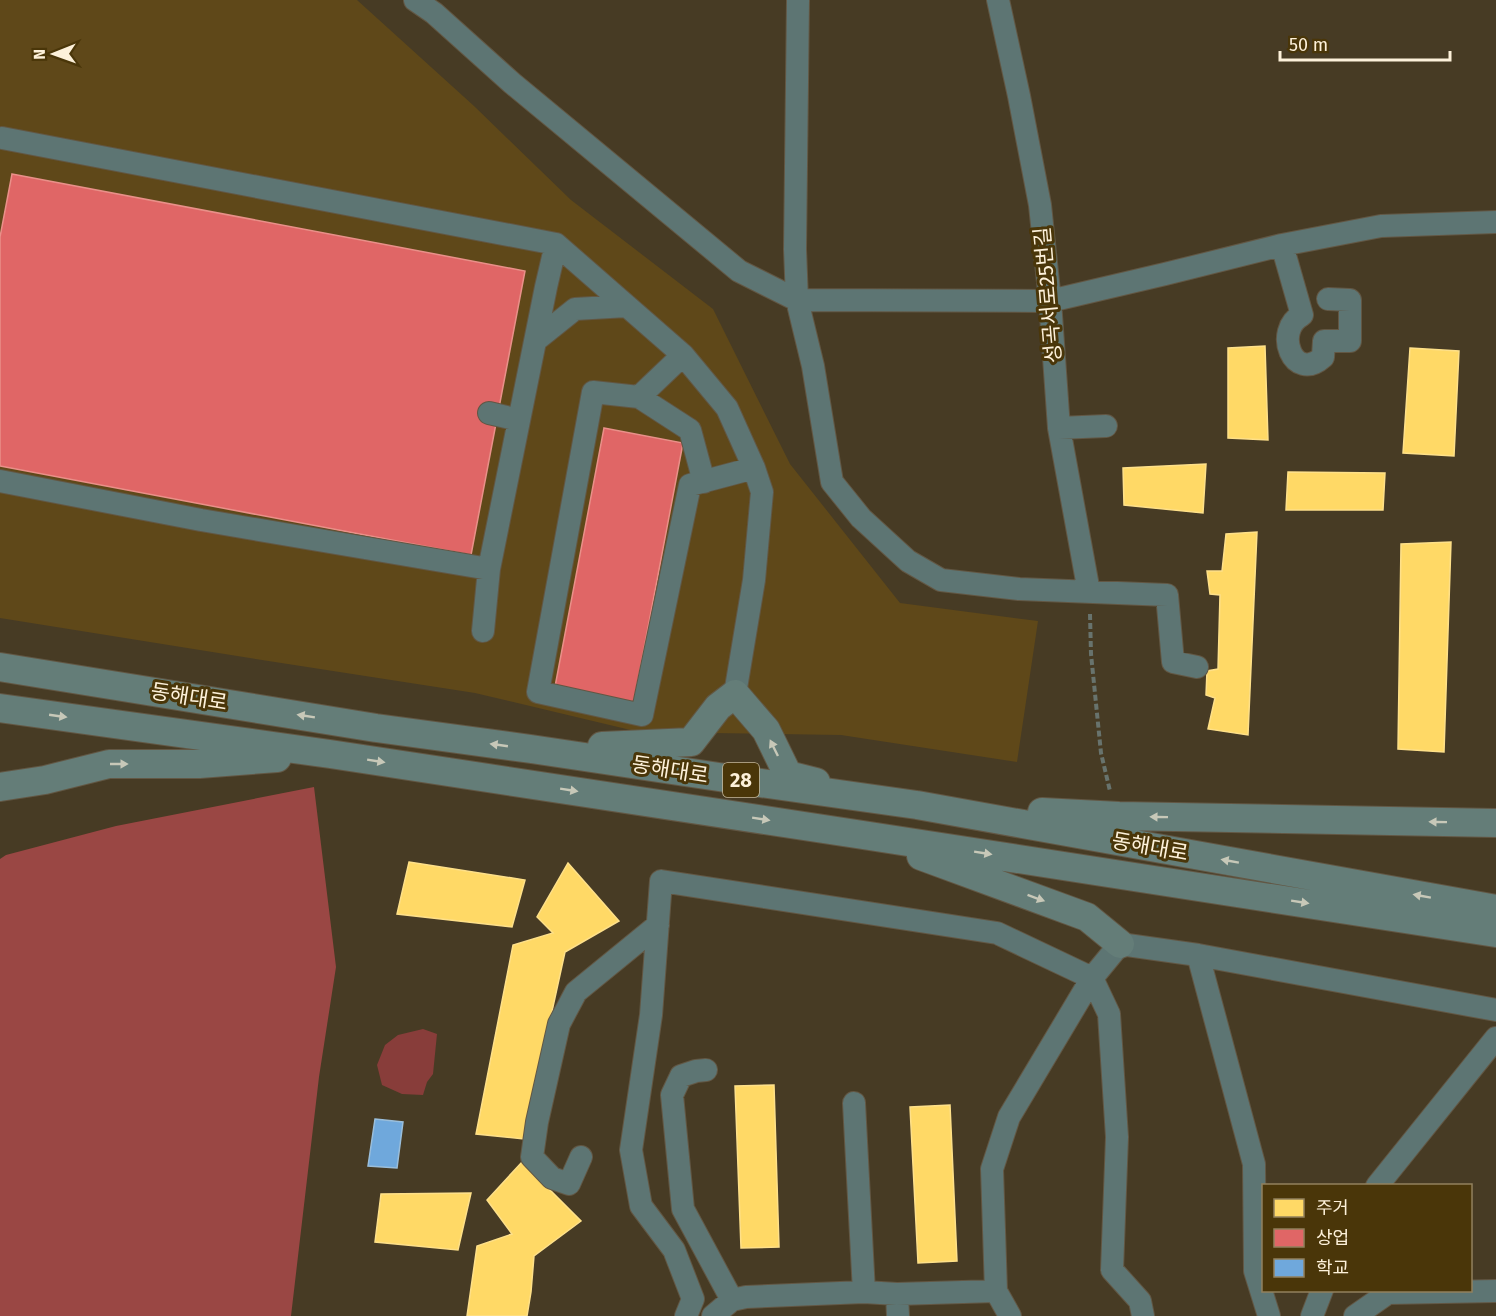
<svg xmlns="http://www.w3.org/2000/svg" width="1496" height="1316" font-family="'Fira Sans','Noto Sans KR',sans-serif">
<style>
.built{fill:#5f4819}
.green{fill:#883d3a}
.forest{fill:#9a4744}
.homes{fill:#ffd966;stroke:#fee089;stroke-width:1.5}
.shops{fill:#e06666;stroke:#e99089;stroke-width:1.5}
.schools{fill:#6fa8dc;stroke:#9abedb;stroke-width:1.5}
.lines{fill:none;stroke-linecap:round;stroke-linejoin:round}
.minor-casing{stroke:#625744;stroke-width:24}
.major-casing{stroke:#625744;stroke-width:30}
.path{stroke:#68736d;stroke-width:4;stroke-dasharray:6 3;stroke-linecap:butt}
.minor{stroke:#5d7573;stroke-width:22}
.major{stroke:#647d78;stroke-width:28}
.oneway{fill:#c7c8b8}
.labels{text-anchor:middle;dominant-baseline:central;stroke-width:6;stroke-linejoin:round;paint-order:stroke}
.shield{fill:#4a3609;stroke:#c7b99b;stroke-width:1.5}
.shield-label{font-size:20px;font-weight:bold;fill:#fdf1da}
.street-label{font-size:21px;fill:#fdf1da;stroke:#4a3609}
</style>
<rect width="100%" height="100%" fill="#473b24"/>
<path class="built" d="M0,0H357L474,106L571,200L713,309L790,464L900,603L1038,621L1017,762L841,735L639,732L475,693L262,660L0,618Z"/>
<path class="green" d="M423,1029L437,1034L433,1074L427,1082L423,1095L402,1094L382,1085L377,1065L385,1045L398,1035Z"/>
<path class="forest" d="M314,787L336,967L319,1077L291,1316H0V859L6,855L116,826Z"/>
<path class="homes" d="M1265,346L1268,440L1228,438V348Z
M1410,348L1459,351L1454,456L1403,453Z
M1206,464L1203,513L1124,505L1123,468Z
M1288,472L1385,473L1383,510H1286Z
M1257,532L1248,735L1208,729L1215,698L1206,695L1207,671L1218,669L1220,595L1210,594L1207,571H1222L1226,534Z
M1451,542L1444,752L1398,749L1401,544Z
M409,862L525,880L512,927L397,914Z
M568,863L619,921L565,952L524,1139L476,1134L513,945L553,933L537,917Z
M774,1085L779,1247L741,1248L735,1086Z
M950,1105L957,1261L918,1263L910,1107Z
M522,1162L581,1221L534,1256L531,1292L527,1316H467L477,1246L512,1234L487,1200Z
M471,1193L458,1250L375,1242L381,1194Z"/>
<path class="shops" d="M12,174L525,271L471,555L0,466V237Z
M604,428L683,443L633,707L554,692Z"/>
<path class="schools" d="M375,1119L403,1122L397,1168L368,1166Z"/>
<g class="lines">
<defs>
<path id="minor" d="M415,0L434,13L512,83L739,271L797,300L1050,301L1165,274L1282,245L1381,226L1496,222
M798,0L795,249L797,300L813,366L832,482L861,518L908,561L941,580L1019,589L1167,595L1173,662L1197,667
M998,0L1019,96L1040,205L1050,301L1059,428L1089,592
M2,138L556,244L683,355L727,408L754,468L762,492L754,580L735,694
M1282,245L1302,315C1273,330 1293,384 1323,357L1324,341H1350V300L1328,299
M535,341L575,309L627,306
M683,355L639,397L593,392L538,692L642,715L690,485L754,468
M639,397L690,430L704,482
M489,413L519,420
M1059,428L1106,426
M0,481L201,520L489,569L546,287L556,244
M483,631L489,569
M1198,955L1254,1164L1255,1271L1269,1316
M706,1070L696,1071L681,1076L672,1095L683,1209L732,1300L746,1297L864,1292
M854,1103L864,1292L897,1294
M581,1157L569,1184L552,1178L532,1157L537,1122L559,1024L576,992L658,925
M1377,1186L1496,1038
M686,1316L693,1299L674,1250L641,1206L631,1150L651,1015L661,881L997,933L1092,978L1109,1014L1117,1137L1112,1270L1140,1301L1143,1316
M713,1316L732,1300
M898,1316L897,1294L996,1291
M1010,1316L996,1291L992,1169L1009,1117L1092,978L1120,944L1198,955L1496,1010
M1312,1316L1322,1290
M1355,1316L1388,1293L1496,1291"/>
<path id="major" d="M0,667L376,728L531,749L732,779L917,805L1496,909
M0,708L330,754L863,835L1496,933
M602,746L691,742L718,707L735,694L766,730L788,775L816,782
M0,787L45,780L109,764H199L277,758
M1042,812L1119,816L1496,823
M921,856L1087,917L1120,944"/>
</defs>
<use href="#minor" class="minor-casing"/>
<use href="#major" class="major-casing"/>
<path class="path" d="M1090,614L1091,654L1101,753L1110,791"/>
<use href="#minor" class="minor"/>
<use href="#major" class="major"/>
</g>
<defs><path id="oneway-solid" d="M-6-.8H1V-3.2L6.5 0L1 3.2V.8H-6Z" transform="scale(1.5)"/></defs>
<g class="oneway">
<use href="#oneway-solid" transform="translate(58 716) rotate(8)"/>
<use href="#oneway-solid" transform="translate(306 716) rotate(-171)"/>
<use href="#oneway-solid" transform="translate(499 745) rotate(-172)"/>
<use href="#oneway-solid" transform="translate(774 748) rotate(-116)"/>
<use href="#oneway-solid" transform="translate(376 761) rotate(9)"/>
<use href="#oneway-solid" transform="translate(119 764)"/>
<use href="#oneway-solid" transform="translate(569 790) rotate(9)"/>
<use href="#oneway-solid" transform="translate(1159 817) rotate(-179)"/>
<use href="#oneway-solid" transform="translate(761 819) rotate(9)"/>
<use href="#oneway-solid" transform="translate(1438 822) rotate(-179)"/>
<use href="#oneway-solid" transform="translate(983 853) rotate(9)"/>
<use href="#oneway-solid" transform="translate(1230 861) rotate(-170)"/>
<use href="#oneway-solid" transform="translate(1422 896) rotate(-170)"/>
<use href="#oneway-solid" transform="translate(1036 898) rotate(20)"/>
<use href="#oneway-solid" transform="translate(1300 902) rotate(9)"/>
</g>
<g class="labels">
<rect class="shield" x="723" y="763" width="36" height="34" rx="4.5"/>
<g class="shield-label">
<text x="741" y="780">28</text>
</g>
<g class="street-label">
<text transform="translate(1048 295) rotate(-95)">성곡서로25번길</text>
<text transform="translate(189 697) rotate(9)">동해대로</text>
<text transform="translate(670 770) rotate(9)">동해대로</text>
<text transform="translate(1150 847) rotate(10)">동해대로</text>
</g>
</g>
<rect x="1262" y="1184" width="210" height="108" fill="#4a3609" stroke="#92815d" stroke-width="1.5"/>
<rect x="1274" y="1199" width="30" height="18" fill="#ffd966" stroke="#92815d" stroke-width="1.5"/>
<text x="1316" y="1214" font-size="18" fill="#fdf1da">주거</text>
<rect x="1274" y="1229" width="30" height="18" fill="#e06666" stroke="#92815d" stroke-width="1.5"/>
<text x="1316" y="1244" font-size="18" fill="#fdf1da">상업</text>
<rect x="1274" y="1259" width="30" height="18" fill="#6fa8dc" stroke="#92815d" stroke-width="1.5"/>
<text x="1316" y="1274" font-size="18" fill="#fdf1da">학교</text>
<g transform="translate(54 54) rotate(269)" stroke="#4a3609" stroke-width="4.5" paint-order="stroke">
<path d="M0-4.5L10 22L0 15L-10 22Z" fill="#fdf1da"/>
<text y="-9" font-size="16" font-weight="bold" text-anchor="middle" fill="#fdf1da">N</text>
</g>
<path d="M1280 51v9h170v-9" fill="none" stroke="#fdf1da" stroke-width="3"/>
<text x="1289" y="51" font-size="18" fill="#fdf1da" stroke="#4a3609" stroke-width="4.5" paint-order="stroke">50 m</text>
</svg>
